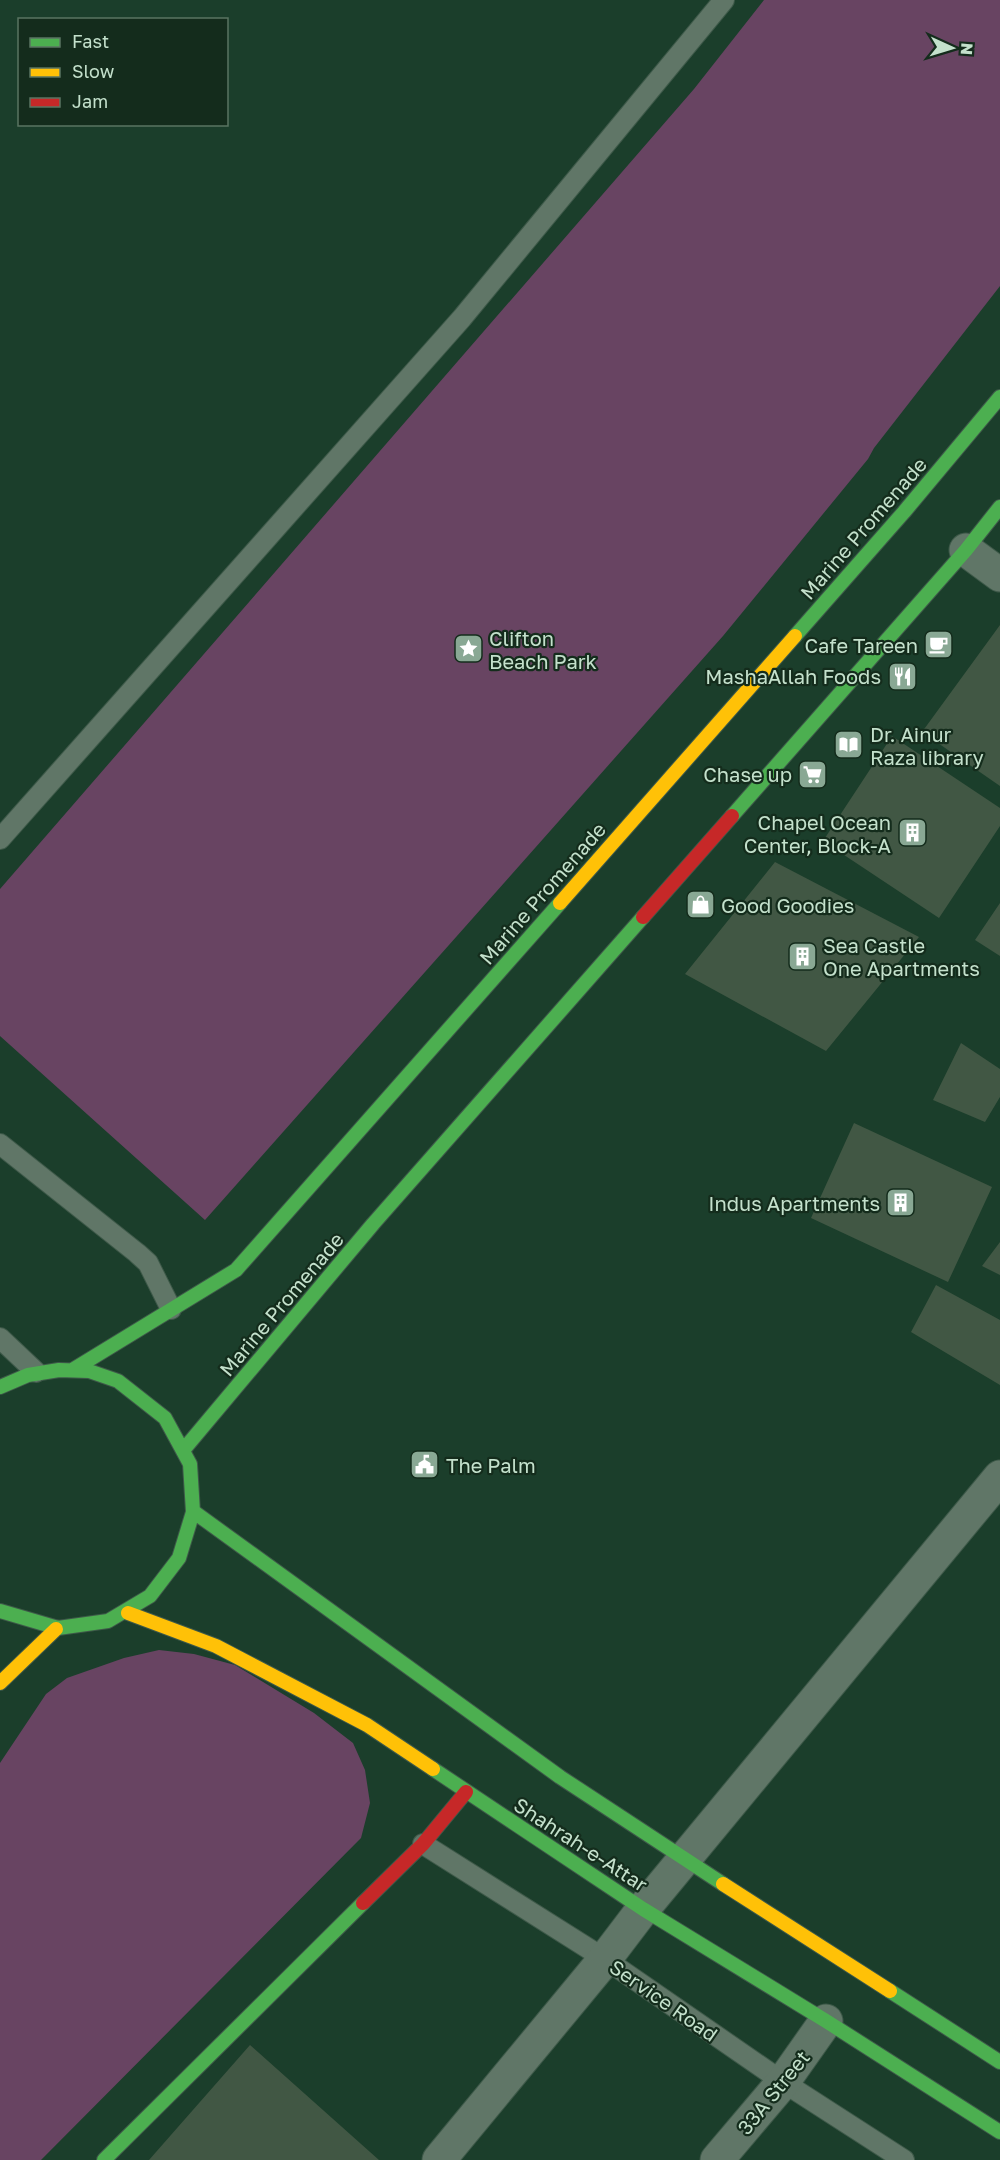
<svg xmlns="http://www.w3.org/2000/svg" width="1000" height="2160" font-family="'Golos Text',sans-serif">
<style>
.green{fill:#684462}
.building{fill:#415744}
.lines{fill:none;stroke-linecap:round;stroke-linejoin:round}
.lane-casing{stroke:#3e5949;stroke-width:22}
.street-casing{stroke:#3e5949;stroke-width:35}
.fast-casing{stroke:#3e5949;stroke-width:16}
.slow-casing{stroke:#3e5949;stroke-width:16}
.jam-casing{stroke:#3e5949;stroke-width:16}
.lane{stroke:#607667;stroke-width:20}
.street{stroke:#607667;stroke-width:33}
.fast{stroke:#4caf50;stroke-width:14}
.slow{stroke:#ffc107;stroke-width:14}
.jam{stroke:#c62828;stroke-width:14}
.labels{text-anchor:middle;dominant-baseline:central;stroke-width:4.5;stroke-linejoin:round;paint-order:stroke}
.street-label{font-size:20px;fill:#c4e1cc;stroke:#142c1c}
.poi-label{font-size:20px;fill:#c4e1cc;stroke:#142c1c;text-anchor:start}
</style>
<rect width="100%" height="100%" fill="#1b3e2b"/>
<path class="green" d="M764,0H1000V286L874,448L868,459L723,636L205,1220L0,1036V889L694,89Z
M159,1650L194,1654L235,1665L314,1713L353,1743L365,1770L370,1803L361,1838L41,2160H0V1763L46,1694L67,1678L124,1658Z"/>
<path class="building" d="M1000,625V786L922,732Z
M892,736L1000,808V826L939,918L823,841Z
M775,862L919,937L826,1051L685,974Z
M1000,903V956L975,940Z
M961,1043L1000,1069V1097L985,1122L933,1100Z
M854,1123L992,1187L948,1282L811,1218Z
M1000,1242V1275L982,1266Z
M936,1285L1000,1320V1385L911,1332Z
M250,2045L379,2160H149Z"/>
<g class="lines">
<defs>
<path id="lane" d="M0,839L462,318L724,0
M0,1144L137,1253L148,1263L171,1309
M0,1338L36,1372
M423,1844L605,1959L783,2082L904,2160"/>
<path id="street" d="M966,550L1000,575
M439,2160L605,1959L643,1909L1000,1477
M717,2160L783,2082L826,2021"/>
<path id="fast" d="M795,636L904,512L1000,397
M732,816L966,550L1000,507
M74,1369L236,1270L560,903
M0,1387L28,1375L59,1370L89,1371L118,1381L165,1418L190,1464L193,1512L179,1558L150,1596L108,1621L58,1628L0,1611
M185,1448L373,1224L643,917
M194,1512L560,1777L723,1884
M433,1769L643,1909L826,2021L1000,2132
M890,1991L1000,2062
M104,2160L363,1903"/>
<path id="slow" d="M560,903L795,636
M128,1613L216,1646L367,1725L433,1769
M0,1683L56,1629
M723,1884L890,1991"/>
<path id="jam" d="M643,917L732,816
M363,1903L423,1844L466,1792"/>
</defs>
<use href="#lane" class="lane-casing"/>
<use href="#street" class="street-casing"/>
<use href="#fast" class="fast-casing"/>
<use href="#slow" class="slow-casing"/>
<use href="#jam" class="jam-casing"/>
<use href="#lane" class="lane"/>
<use href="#street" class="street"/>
<use href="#fast" class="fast"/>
<use href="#slow" class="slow"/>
<use href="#jam" class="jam"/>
</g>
<defs>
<symbol id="cafe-square" viewBox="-11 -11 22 22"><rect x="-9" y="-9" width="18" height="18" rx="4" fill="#89a894" stroke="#142c1c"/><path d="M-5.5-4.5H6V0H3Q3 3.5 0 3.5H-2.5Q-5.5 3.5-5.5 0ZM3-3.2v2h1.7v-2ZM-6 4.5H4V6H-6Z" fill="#fff"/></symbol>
<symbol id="sight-square" viewBox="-11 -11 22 22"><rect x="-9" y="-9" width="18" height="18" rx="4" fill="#89a894" stroke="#142c1c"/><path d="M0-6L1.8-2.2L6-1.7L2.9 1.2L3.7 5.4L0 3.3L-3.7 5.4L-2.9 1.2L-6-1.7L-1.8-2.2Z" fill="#fff"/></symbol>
<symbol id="restaurant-square" viewBox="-11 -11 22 22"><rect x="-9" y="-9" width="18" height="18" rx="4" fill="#89a894" stroke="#142c1c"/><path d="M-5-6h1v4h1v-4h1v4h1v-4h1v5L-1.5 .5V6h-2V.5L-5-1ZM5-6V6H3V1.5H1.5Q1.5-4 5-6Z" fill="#fff"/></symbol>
<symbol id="library-square" viewBox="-11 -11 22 22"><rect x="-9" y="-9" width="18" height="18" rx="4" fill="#89a894" stroke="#142c1c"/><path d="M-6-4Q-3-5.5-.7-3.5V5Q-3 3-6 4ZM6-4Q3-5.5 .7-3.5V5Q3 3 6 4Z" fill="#fff"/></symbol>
<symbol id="supermarket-square" viewBox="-11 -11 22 22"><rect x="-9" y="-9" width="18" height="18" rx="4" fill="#89a894" stroke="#142c1c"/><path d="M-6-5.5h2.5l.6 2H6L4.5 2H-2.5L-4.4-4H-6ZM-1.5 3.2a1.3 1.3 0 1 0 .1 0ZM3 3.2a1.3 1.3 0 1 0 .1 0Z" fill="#fff"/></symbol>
<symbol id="building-square" viewBox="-11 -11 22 22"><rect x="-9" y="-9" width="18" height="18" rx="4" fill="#89a894" stroke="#142c1c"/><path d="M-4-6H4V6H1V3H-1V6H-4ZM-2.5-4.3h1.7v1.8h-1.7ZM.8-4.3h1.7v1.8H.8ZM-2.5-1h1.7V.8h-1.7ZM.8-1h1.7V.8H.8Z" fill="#fff"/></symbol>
<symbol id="shop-square" viewBox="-11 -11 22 22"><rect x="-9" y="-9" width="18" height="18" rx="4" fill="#89a894" stroke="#142c1c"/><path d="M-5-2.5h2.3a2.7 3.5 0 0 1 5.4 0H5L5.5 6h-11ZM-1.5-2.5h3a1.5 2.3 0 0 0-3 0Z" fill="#fff"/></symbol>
<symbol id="civic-square" viewBox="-11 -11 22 22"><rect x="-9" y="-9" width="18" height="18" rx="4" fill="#89a894" stroke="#142c1c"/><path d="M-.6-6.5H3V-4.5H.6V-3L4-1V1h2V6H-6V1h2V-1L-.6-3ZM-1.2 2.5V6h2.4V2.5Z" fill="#fff"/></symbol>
</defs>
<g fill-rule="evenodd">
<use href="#cafe-square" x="922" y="628" width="33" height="33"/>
<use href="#sight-square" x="452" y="632" width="33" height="33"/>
<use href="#restaurant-square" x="886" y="660" width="33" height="33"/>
<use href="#library-square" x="832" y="728" width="33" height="33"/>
<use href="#supermarket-square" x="796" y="758" width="33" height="33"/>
<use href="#building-square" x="896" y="816" width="33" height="33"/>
<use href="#shop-square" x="684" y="888" width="33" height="33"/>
<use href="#building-square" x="786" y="940" width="33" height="33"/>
<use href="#building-square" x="884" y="1186" width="33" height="33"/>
<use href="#civic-square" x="408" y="1448" width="33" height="33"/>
</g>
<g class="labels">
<g class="street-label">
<text transform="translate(863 528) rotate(-49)">Marine Promenade</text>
<text transform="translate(542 893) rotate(-49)">Marine Promenade</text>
<text transform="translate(281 1304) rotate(-50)">Marine Promenade</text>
<text transform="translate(581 1844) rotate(33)">Shahrah-e-Attar</text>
<text transform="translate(664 2000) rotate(35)">Service Road</text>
<text transform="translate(773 2092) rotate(-51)">33A Street</text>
</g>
<g class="poi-label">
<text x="489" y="638">Clifton<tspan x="489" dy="23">Beach Park</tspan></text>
<text x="918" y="645" text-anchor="end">Cafe Tareen</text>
<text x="881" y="676" text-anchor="end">MashaAllah Foods</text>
<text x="870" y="734">Dr. Ainur<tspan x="870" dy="23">Raza library</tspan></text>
<text x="792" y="774" text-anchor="end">Chase up</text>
<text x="891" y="822" text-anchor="end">Chapel Ocean<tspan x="891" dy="23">Center, Block-A</tspan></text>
<text x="721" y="905">Good Goodies</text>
<text x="823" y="945">Sea Castle<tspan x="823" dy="23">One Apartments</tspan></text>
<text x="880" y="1203" text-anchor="end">Indus Apartments</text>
<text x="446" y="1465">The Palm</text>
</g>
</g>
<rect x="18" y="18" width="210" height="108" fill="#142c1c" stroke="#5a7462" stroke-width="1.5"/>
<rect x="30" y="38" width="30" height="9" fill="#4caf50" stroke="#5a7462" stroke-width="1.5"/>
<text x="72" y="48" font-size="18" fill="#c4e1cc">Fast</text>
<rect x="30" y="68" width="30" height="9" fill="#ffc107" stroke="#5a7462" stroke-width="1.5"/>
<text x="72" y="78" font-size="18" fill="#c4e1cc">Slow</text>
<rect x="30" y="98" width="30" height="9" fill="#c62828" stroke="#5a7462" stroke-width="1.5"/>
<text x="72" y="108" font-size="18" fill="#c4e1cc">Jam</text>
<g transform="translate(952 48) rotate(94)" stroke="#142c1c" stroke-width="4.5" paint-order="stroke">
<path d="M0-4.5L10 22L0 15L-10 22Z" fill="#c4e1cc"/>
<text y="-9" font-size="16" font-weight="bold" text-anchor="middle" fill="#c4e1cc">N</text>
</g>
</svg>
